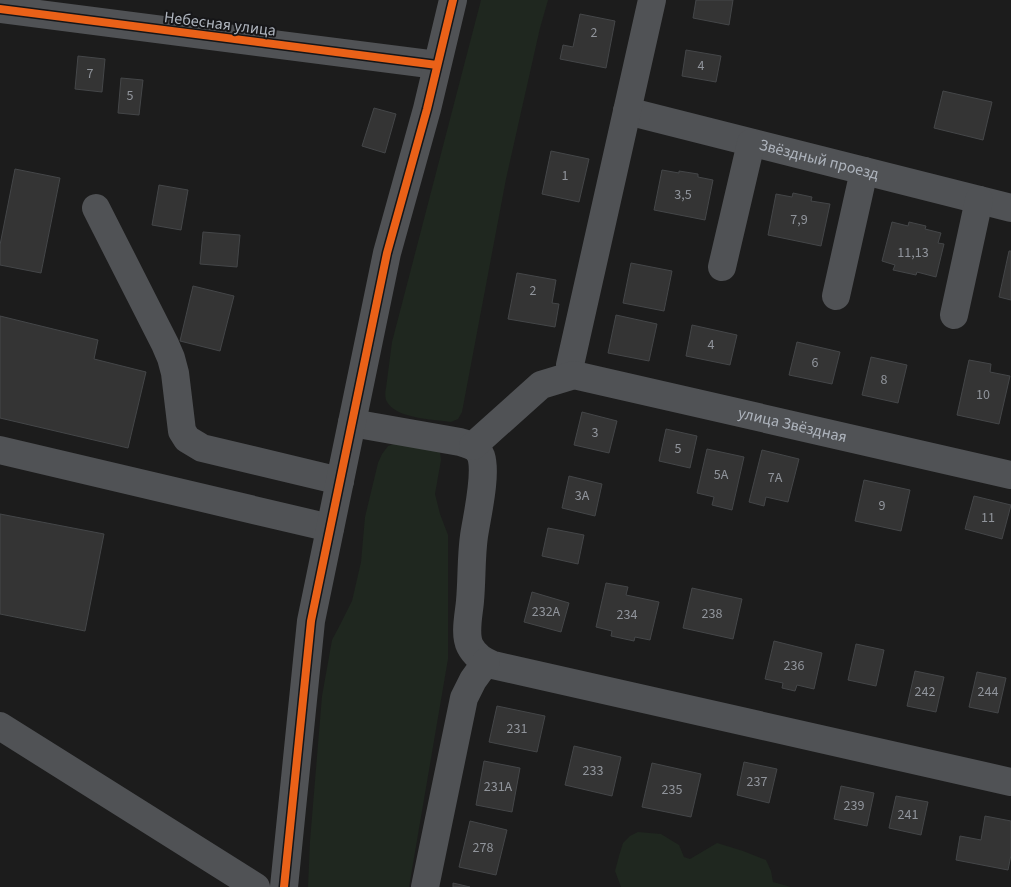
<svg xmlns="http://www.w3.org/2000/svg" width="1011" height="887" font-family="'Source Sans 3',sans-serif">
<style>
.green{fill:#1f271f}
.building{fill:#343434;stroke:#444648}
.lines{fill:none;stroke-linecap:round;stroke-linejoin:round}
.minor{stroke:#505255;stroke-width:28}
.cycleway-casing{stroke:#161618;stroke-width:11}
.cycleway{stroke:#ea6118;stroke-width:8}
.labels{text-anchor:middle;dominant-baseline:central;stroke-width:4;stroke-linejoin:round;paint-order:stroke}
.number-label{font-size:14px;fill:#90949b}
.street-label{font-size:16px;fill:#aeb4bd;stroke:#161618}
</style>
<rect width="100%" height="100%" fill="#1c1c1c"/>
<path class="green" d="M481,0H548L540,28L506,179L462,412L458,419L451,422C433,419 394,419 386,400C385,396 385,392 386,388L392,342Z
M399,442L429,445L440,453L441,460L435,494L440,514L448,535V659L409,887H308L310,841L322,696L332,640L341,623L352,601L361,562L365,517L378,463L382,454L388,446Z
M638,832L661,834L679,845L684,857L690,859L717,843L743,851L766,860L771,871L773,882L791,887H621L615,871L619,856L623,843L630,836Z"/>
<path class="building" d="M696,0H733L729,25L693,18Z
M580,14L615,21L606,68L560,59L563,45L573,47Z
M686,50L721,56L716,82L682,76Z
M78,56L105,59L102,92L75,89Z
M121,78L143,80L139,115L118,113Z
M943,91L992,102L983,140L934,128Z
M374,108L396,114L385,153L362,146Z
M551,151L589,159L579,202L542,194Z
M15,169L60,178L41,273L0,265V245Z
M662,170L679,173V171L698,174V177L713,180L705,220L654,210Z
M159,185L188,190L181,230L152,225Z
M793,193L812,197L811,201L830,204L821,246L768,235L776,194L792,197Z
M892,222L908,226L909,222L926,226L925,229L941,233L938,243L944,244L936,277L917,272L916,275L893,270L895,265L882,261Z
M203,232L240,235L237,267L200,264Z
M1009,251H1011V300L999,297Z
M631,263L672,271L664,311L623,303Z
M517,273L556,280L552,303L559,304L555,327L508,319Z
M193,286L234,296L220,351L180,341Z
M616,315L657,324L649,361L608,353Z
M0,316L98,340L94,359L146,372L128,448L0,418Z
M692,325L737,335L730,365L686,356Z
M797,342L840,352L832,384L789,375Z
M871,357L907,365L898,403L862,395Z
M969,360L991,364L990,372L1010,376L999,424L957,415Z
M582,412L617,421L609,453L574,445Z
M666,429L697,436L690,468L659,461Z
M707,449L744,457L732,510L712,505L714,497L697,493Z
M762,450L799,459L788,502L766,497L764,506L749,502Z
M569,476L602,484L595,516L562,508Z
M864,480L910,490L901,531L855,521Z
M974,496L1011,505L1002,539L965,529Z
M0,514L104,534L85,631L0,614Z
M548,528L584,535L578,564L542,556Z
M606,583L628,587L626,595L659,602L650,640L635,637L634,641L611,636L612,631L596,627Z
M692,588L742,599L733,639L683,628Z
M532,592L569,603L561,632L524,622Z
M774,641L822,653L814,689L797,685L795,691L782,688L783,683L765,679Z
M856,644L884,650L876,686L848,680Z
M915,671L944,677L936,712L907,706Z
M977,672L1006,678L998,713L969,707Z
M497,706L545,716L537,752L489,742Z
M574,746L621,757L612,796L565,785Z
M484,761L520,768L512,812L476,805Z
M744,762L777,769L769,803L737,795Z
M652,763L701,774L691,817L642,807Z
M841,786L874,793L867,826L834,819Z
M896,796L928,802L921,835L889,828Z
M985,816L1011,821V855L1008,870L956,860L960,836L981,840Z
M470,821L507,830L496,875L459,867Z
M453,883L470,887H453Z"/>
<g class="lines">
<g class="minor">
<path d="M0,9L437,65"/>
<path id="s1" d="M627,111L1011,208"/>
<path d="M96,208L165,344L171,358L175,373L182,431L187,439L202,448L340,481"/>
<path d="M722,267L751,143"/>
<path d="M836,296L864,171"/>
<path d="M954,315L979,200"/>
<path d="M574,375L570,365L652,0"/>
<path d="M352,423L460,442C467,444 478,447 481,456C487,474 477,516 474,536C471,557 472,579 470,601C469,614 464,634 470,646C475,656 483,661 493,665L1011,782"/>
<path id="s2" d="M473,446L541,385L574,375L1011,475"/>
<path d="M0,450L330,528"/>
<path d="M0,726L256,887"/>
<path d="M284,887L311,621L387,253L427,109L453,0"/>
<path d="M425,887L464,698L473,680L486,662"/>
</g>
<defs>
<path id="cycleway" d="M0,9L437,65
M284,887L311,621L387,253L427,109L453,0"/>
</defs>
<use href="#cycleway" class="cycleway-casing"/>
<use href="#cycleway" class="cycleway"/>
</g>
<g class="labels">
<g class="number-label">
<text x="594" y="33">2</text>
<text x="701" y="66">4</text>
<text x="90" y="74">7</text>
<text x="130" y="96">5</text>
<text x="565" y="176">1</text>
<text x="683" y="195">3,5</text>
<text x="799" y="220">7,9</text>
<text x="913" y="253">11,13</text>
<text x="533" y="291">2</text>
<text x="711" y="345">4</text>
<text x="815" y="363">6</text>
<text x="884" y="380">8</text>
<text x="983" y="395">10</text>
<text x="595" y="433">3</text>
<text x="678" y="449">5</text>
<text x="721" y="475">5А</text>
<text x="775" y="478">7А</text>
<text x="582" y="496">3А</text>
<text x="882" y="506">9</text>
<text x="988" y="518">11</text>
<text x="546" y="612">232А</text>
<text x="712" y="614">238</text>
<text x="627" y="615">234</text>
<text x="794" y="666">236</text>
<text x="925" y="692">242</text>
<text x="988" y="692">244</text>
<text x="517" y="729">231</text>
<text x="593" y="771">233</text>
<text x="757" y="782">237</text>
<text x="498" y="787">231А</text>
<text x="672" y="790">235</text>
<text x="854" y="806">239</text>
<text x="908" y="815">241</text>
<text x="483" y="848">278</text>
</g>
<g class="street-label">
<text transform="translate(220 24) rotate(7)">Небесная улица</text>
<text stroke="none"><textPath href="#s1" startOffset="198">Звёздный проезд</textPath></text>
<text stroke="none"><textPath href="#s2" startOffset="350">улица Звёздная</textPath></text>
</g>
</g>
</svg>
